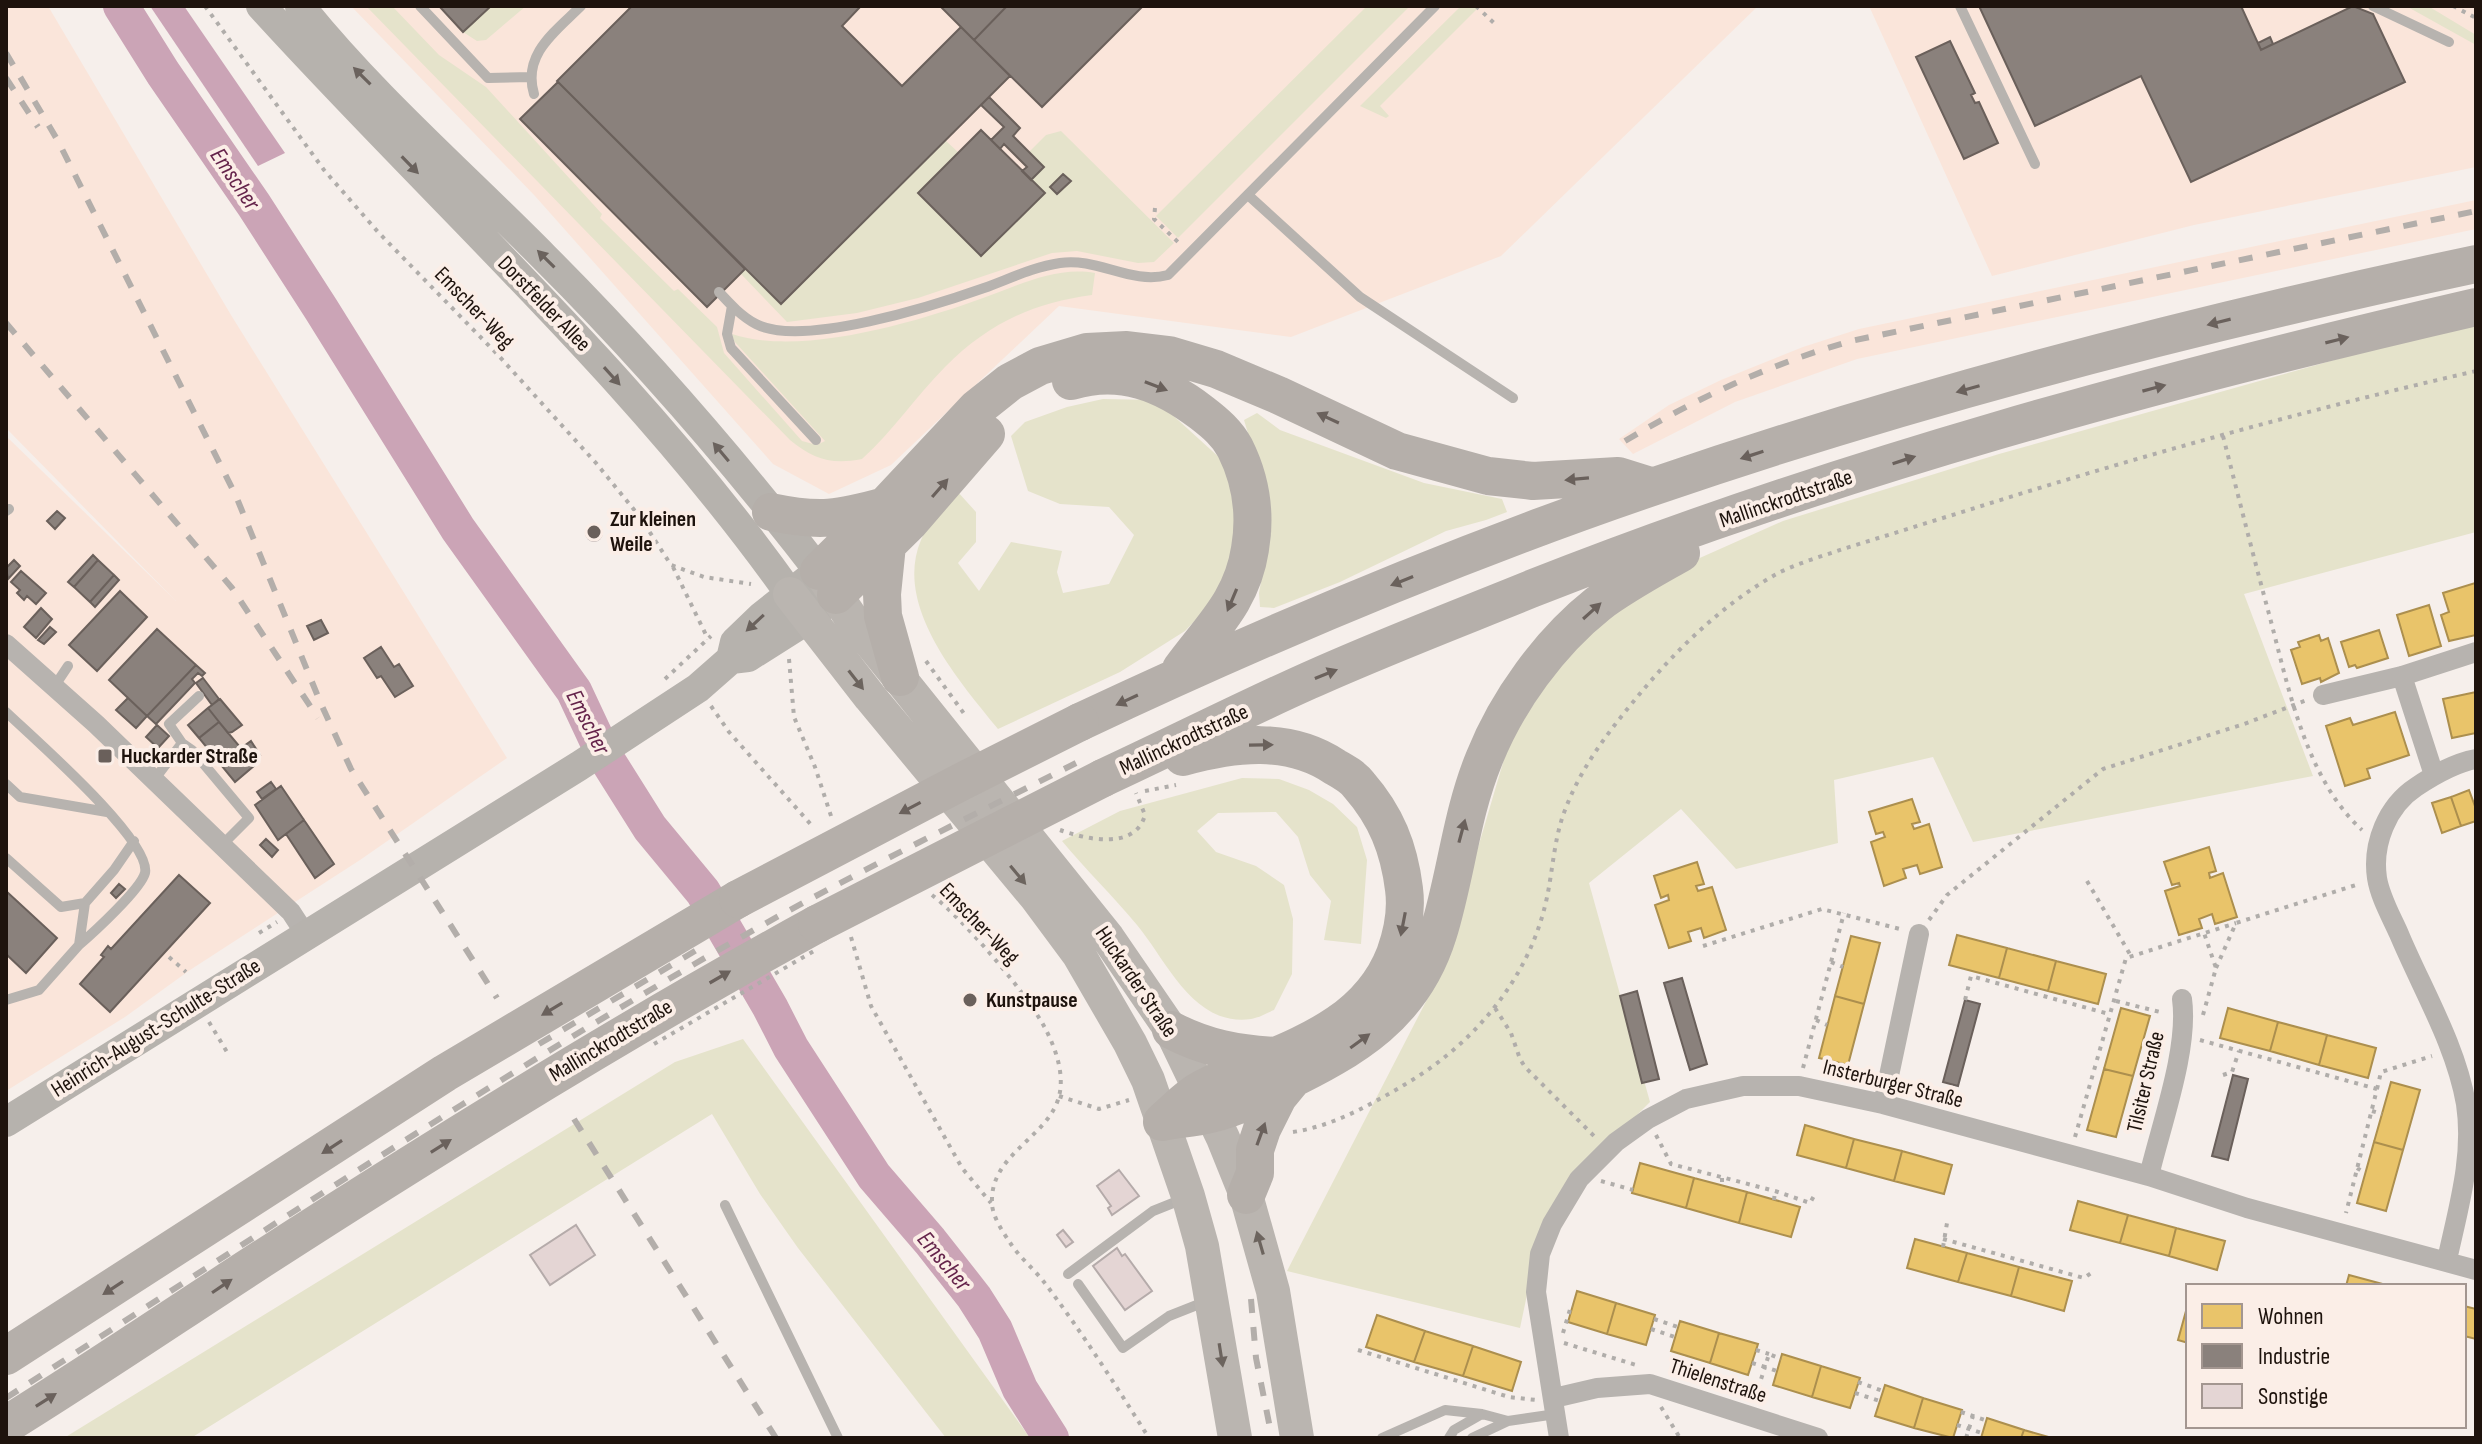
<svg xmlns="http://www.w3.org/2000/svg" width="2482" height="1444" font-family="'Sofia Sans Condensed',sans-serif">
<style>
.built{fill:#fae5da}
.green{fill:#e5e3cb}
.water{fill:#cba4b6}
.homes{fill:#e9c46a;stroke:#ac8f4e;stroke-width:2}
.industry{fill:#8a817c;stroke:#6a605b;stroke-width:2}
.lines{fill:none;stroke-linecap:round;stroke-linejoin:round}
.river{stroke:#cba4b6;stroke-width:36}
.building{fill:#e4d5d4;stroke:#b5abaa;stroke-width:2}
.path{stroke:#b0adaa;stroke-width:4;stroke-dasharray:4 6;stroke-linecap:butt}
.lane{stroke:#b7b3af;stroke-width:10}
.street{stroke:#b7b3af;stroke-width:20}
.secondary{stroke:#b6b2ad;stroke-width:30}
.primary{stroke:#bab5b0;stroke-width:34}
.highway{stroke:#b5afaa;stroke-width:38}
.rail{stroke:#b3aeaa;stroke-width:6;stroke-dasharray:14 14;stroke-linecap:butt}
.path-bridge{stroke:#b0adaa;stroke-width:4;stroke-dasharray:4 6;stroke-linecap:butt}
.highway-bridge{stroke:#b5afaa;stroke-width:38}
.oneway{fill:#6a625d}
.oneway2{fill:#6a615c}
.oneway3{fill:#6c645e}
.poi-dot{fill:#6a605b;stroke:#fbeee7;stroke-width:3}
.labels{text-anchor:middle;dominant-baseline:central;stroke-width:8;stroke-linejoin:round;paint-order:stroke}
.street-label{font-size:22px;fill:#1e130d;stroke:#fbeee7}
.poi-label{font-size:22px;font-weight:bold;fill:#1e130d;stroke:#fbeee7;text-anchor:start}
.water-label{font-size:24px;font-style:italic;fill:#65244b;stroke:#fbeee7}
</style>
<rect width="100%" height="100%" fill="#f6efeb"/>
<path class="built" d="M6,6H48L231,315L507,758L360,860L190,970L125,1017L6,1091V436L176,601L6,428Z
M351,6H1758L1501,256L1291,337L1059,306L891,465L829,494L773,464L535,196Z
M1869,6H2476V167L2194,225L1992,276Z
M2476,200V229L1857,359L1735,402L1633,454L1619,439L1669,405L1721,380L1803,347L1859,329Z"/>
<path class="green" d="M366,6H392L439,55L486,87L602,214L600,218L674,291L678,289L717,327L724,353L802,441L817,445L825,441L734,341L732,334C800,357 917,322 983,298C1020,285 1056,266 1095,273L1092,295C1032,303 988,324 945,367C916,396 893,431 862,459C831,465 813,459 790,440Z
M491,6H526L486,40L477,41L463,32Z
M1367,6H1410L1178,238L1156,216Z
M1461,6H1480L1380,106L1389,116L1386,118L1360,106Z
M2406,6H2428L2476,35V45Z
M1061,131L1174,243L1154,262L1138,263L1077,251L1052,253L918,298L857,313L787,322L740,273L745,269L782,304L945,140L959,153L918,194L981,256L1044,194L1031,180L1029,152L1046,135Z
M2476,324V532L2244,594L2313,776L1973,842L1933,757L1834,780L1838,843L1736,869L1681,809L1589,883L1650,1102L1578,1174L1537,1247L1520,1328L1287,1271L1451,953L1467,885L1510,739L1587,624L1693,561L1783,521L1999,454L2377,348Z
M1103,399L1156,400L1221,459L1233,481L1236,567L1209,606L1185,631L1120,672L998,729C959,681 893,606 921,540C928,523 946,506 957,491L976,512V542L958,563L979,591L1011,542L1062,551L1057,572L1063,593L1109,584L1134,535L1109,507L1060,504L1028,491L1011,436L1025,422L1067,407Z
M1257,413L1280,430L1424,483L1502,499L1507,512L1486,520L1446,531L1340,582L1274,608L1260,607L1259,593L1267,548L1250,440L1244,420Z
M1242,778L1279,779L1309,790L1333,804L1357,827L1367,860L1361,944L1324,940L1331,901L1310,875L1298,837L1276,812L1218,813L1197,831L1216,852L1256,866L1284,885L1293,919L1292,974L1274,1010C1267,1013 1258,1018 1251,1019C1193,1027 1167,961 1137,925C1113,896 1086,870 1062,841L1120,811Z
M743,1039L1030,1438H946L798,1248L760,1194L712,1114L191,1438H64L675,1062Z"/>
<path class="water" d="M150,6H184L285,153L258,166Z"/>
<path class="homes" d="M2475,583L2476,635L2449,641L2441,615L2449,612L2443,593Z
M2429,605L2441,646L2409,656L2397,615Z
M2379,630L2388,658L2357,668L2355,665L2349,667L2341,642Z
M2319,635L2321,641L2328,638L2339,673L2321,682L2320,678L2302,684L2291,650L2300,647L2298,642Z
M2476,692V733L2452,738L2443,699Z
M2395,712L2409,755L2367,769L2370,778L2345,786L2326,726L2350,718L2353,725Z
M2469,790L2476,809V821L2461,826L2451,797Z
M2451,797L2461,826L2442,833L2432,803Z
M1912,799L1920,822L1912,824L1914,829L1929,824L1942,867L1920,874L1917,865L1903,869L1906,878L1884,886L1871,842L1885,837L1883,832L1876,834L1869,812Z
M2209,847L2216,871L2209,873L2210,878L2223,873L2237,917L2215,924L2212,914L2199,919L2202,928L2179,935L2165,891L2180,886L2179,883L2172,885L2164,862Z
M1697,862L1704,884L1696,886L1698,891L1712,887L1726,930L1704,938L1701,928L1688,932L1691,941L1669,948L1655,905L1669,900L1668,895L1661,898L1654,876Z
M1957,935L2007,948L1999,978L1949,965Z
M1851,936L1880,943L1864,1004L1835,996Z
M2007,948L2056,961L2048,991L1999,978Z
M2056,961L2106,974L2098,1004L2048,991Z
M1835,996L1864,1004L1848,1065L1819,1058Z
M2121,1008L2150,1016L2133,1076L2104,1069Z
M2228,1008L2278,1022L2270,1051L2220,1038Z
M2278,1022L2327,1035L2319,1065L2270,1051Z
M2327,1035L2376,1048L2368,1078L2319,1065Z
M2104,1069L2133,1076L2116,1137L2087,1130Z
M2391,1082L2420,1090L2403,1150L2374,1142Z
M1805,1125L1854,1139L1846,1168L1797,1155Z
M1854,1139L1902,1151L1894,1181L1846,1168Z
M2374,1142L2403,1150L2386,1211L2357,1203Z
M1902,1151L1952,1165L1944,1194L1894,1181Z
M1640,1163L1694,1178L1686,1208L1632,1193Z
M1694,1178L1747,1192L1739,1223L1686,1208Z
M1747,1192L1800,1207L1791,1237L1739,1223Z
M2078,1201L2128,1215L2120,1243L2070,1230Z
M2128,1215L2176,1228L2169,1256L2120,1243Z
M2176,1228L2225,1241L2217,1270L2169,1256Z
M1915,1239L1967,1253L1958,1282L1907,1268Z
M1967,1253L2019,1267L2011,1296L1958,1282Z
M2019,1267L2072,1281L2064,1311L2011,1296Z
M2349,1275L2390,1286H2346Z
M1577,1291L1616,1303L1607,1334L1568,1322Z
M1616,1303L1655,1315L1646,1345L1607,1334Z
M2464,1306L2476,1309V1339L2464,1336Z
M2186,1311L2188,1312V1343L2178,1340Z
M1377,1315L1425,1331L1414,1362L1366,1347Z
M1680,1321L1719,1333L1710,1363L1671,1351Z
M1425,1331L1473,1346L1463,1376L1414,1362Z
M1719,1333L1758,1344L1748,1375L1710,1363Z
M1473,1346L1521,1362L1512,1391L1463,1376Z
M1782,1354L1821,1366L1812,1397L1773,1385Z
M1821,1366L1860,1378L1850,1408L1812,1397Z
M1885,1385L1923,1398L1914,1428L1875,1416Z
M1923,1398L1962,1410L1953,1438L1914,1428Z
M1987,1418L2024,1430L2021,1438H1981Z
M2024,1430L2052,1438H2021Z"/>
<path class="industry" d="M439,6H491L463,32Z
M632,6H861L842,26L902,86L961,27L1010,76L781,304L557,81Z
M940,6H1007L974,40Z
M1007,6H1143L1042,107L974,40Z
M1979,6H2241L2261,50L2353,6L2373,14L2405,82L2191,182L2141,76L2035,126Z
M2270,37L2273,44L2261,50L2258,43Z
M1950,41L1975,93L1971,95L1975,103L1979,102L1998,143L1964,159L1916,57Z
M558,82L745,269L707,307L520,119Z
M989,97L1020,128L1013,136L1044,167L1031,180L1022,171L1027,167L1004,144L1000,149L991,140L1004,127L981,105Z
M981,130L1045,193L981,256L918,193Z
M1063,174L1071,181L1057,194L1050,187Z
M57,511L65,518L55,529L47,521Z
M93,555L98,560L74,587L68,582Z
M14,560L20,566L8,579L6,568Z
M98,560L114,575L90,602L74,587Z
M21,571L46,593L36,604L27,596L24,600L17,593L20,590L11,582Z
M114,575L119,580L95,607L90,602Z
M120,591L147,617L97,671L69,645Z
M41,608L52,619L36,638L24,627Z
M321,620L328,633L314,640L307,626Z
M50,627L56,632L44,644L38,640Z
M157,629L196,665L147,716L109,680Z
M381,647L394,667L399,664L413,686L395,697L381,676L377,678L364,658Z
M196,665L205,673L202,676L198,673L192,679L195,683L156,724L147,716Z
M203,678L219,699L212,705L196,683Z
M128,698L147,716L136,728L116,710Z
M220,699L242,725L232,732L228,733L208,708Z
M208,708L219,722L199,738L188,725Z
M219,722L255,765L235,782L199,738Z
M157,725L169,736L158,748L146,737Z
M251,741L260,755L253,760L244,746Z
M271,782L276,789L262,799L257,792Z
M281,786L304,820L278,840L255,805Z
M304,820L334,864L315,878L286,834Z
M266,839L278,850L272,857L260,845Z
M179,875L210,903L110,1012L80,984L104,957L101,955L108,946L111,949Z
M119,884L125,889L116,898L111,893Z
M6,891L57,938L26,973L6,954Z
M1682,978L1707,1064L1690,1070L1664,983Z
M1637,991L1659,1079L1642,1083L1620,996Z
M1965,1000L1980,1004L1958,1086L1943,1082Z
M2233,1075L2248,1079L2228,1160L2212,1156Z"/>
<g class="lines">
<path class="river" d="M121,6L163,73L254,205L321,309L458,529L574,691L604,755L650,828L703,892L770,1007L791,1048L874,1176L930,1241L974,1297L995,1330L1020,1389L1051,1438"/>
</g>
<path class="building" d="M586 533a8 8 0 1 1 16 0a8 8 0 1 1-16 0Z
M1119,1170L1139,1196L1112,1215L1108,1208L1111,1206L1097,1186Z
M576,1225L595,1255L550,1285L530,1255Z
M1063,1230L1073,1242L1066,1247L1057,1235Z
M1117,1248L1122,1256L1125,1254L1152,1291L1125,1310L1093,1266Z"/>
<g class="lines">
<path class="path" d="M205,6L324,170L378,232L498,355L596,463L640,517L671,565L704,577L751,584
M1476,6L1495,24
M2453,6L2476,18
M1155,208L1154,219L1179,243
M2223,436C2238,495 2253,555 2269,614C2288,685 2305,778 2362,830
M673,567L708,639
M789,659L794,717L815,767L832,819
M926,661L965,715
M665,679L711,636
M711,706L729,732L814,828
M1145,791L1176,785
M1060,830C1085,839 1135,851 1145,815L1136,793
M2087,881L2131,956
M932,895C964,920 1026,992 1045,1028C1058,1053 1068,1084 1054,1109C1036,1142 990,1159 992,1203C992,1215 1002,1231 1009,1241C1018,1256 1033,1268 1044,1282C1082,1332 1116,1386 1149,1438
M1929,920L1947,895L2103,769L2244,724L2307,700
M259,933L277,922
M851,937L871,1006L962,1168L991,1203
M1703,946L1822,909L1900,929
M169,957L186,972
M1831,962L1843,967
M2216,968L2236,923L2359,884
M1965,1000L1971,976L2109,1014
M2116,1001L2164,1013
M1495,1008L1511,1033L1520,1059L1525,1067L1596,1138
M2203,1015L2216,968L2204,933
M1816,1020L1827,1025
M209,1022L227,1052
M2200,1040L2377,1089L2346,1213
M1803,1068L1844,913
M2223,1075L2232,1072L2239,1051
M2377,1089L2381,1072L2432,1056
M1059,1096L1099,1109L1129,1100
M2372,1111L2382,1114
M1293,1132C1333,1126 1370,1105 1404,1085C1471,1046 1526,983 1545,906C1553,874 1553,841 1565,810C1581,767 1609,731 1638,696C1676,650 1721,606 1773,576C1794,564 1820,557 1843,549C1882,537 1920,525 1959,513C2129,459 2302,411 2476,371
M1656,1135L1671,1164L1775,1191L1810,1203L1815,1194
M2075,1137L2126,958L2236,923
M2357,1168L2365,1173
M1722,1178V1186
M1601,1181L1633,1190
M1774,1200L1775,1191
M1943,1239L2084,1278L2094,1271
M1943,1247L1947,1223
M1654,1319L1678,1327
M1651,1329L1675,1337
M1563,1333L1571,1306H1573
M1564,1343L1636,1365
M1358,1350L1509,1397L1536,1400
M1756,1350L1769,1354
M1752,1363L1765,1367L1769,1354L1781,1359
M1858,1382L1883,1391
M1855,1393L1880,1401
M1755,1398L1765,1367L1777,1371
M1661,1407L1680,1438
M1961,1412L1985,1420
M1957,1425L1982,1433
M1966,1438L1973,1416"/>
<path class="lane" d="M420,6L488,78L531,77
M1960,6L2035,164
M2373,6L2449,42
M534,94C522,54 556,31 581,6
M1248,195L1360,297L1513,398
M719,292C730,304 742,317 756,324C802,348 936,305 984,288C1009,279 1033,267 1060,263C1097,257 1131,285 1168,275L1435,6
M732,306L727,334L731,348L816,440
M6,511L9,509
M54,687L68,666
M6,712C32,737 152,841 145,873C141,889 93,933 79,945
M182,743L192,750L249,818L222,845
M154,780L182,743L169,724L199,696
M6,784L20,797L107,812
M6,858L61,907L85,903L114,870L134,841
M6,1000L39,990L79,945L85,903
M725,1205L838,1438
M1068,1274L1153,1211L1183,1199
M1078,1284L1123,1348L1169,1316L1207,1301
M1382,1438L1445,1410L1482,1414L1508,1421L1556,1414
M1449,1438L1454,1430L1482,1414
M1472,1438L1508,1421"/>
<path class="street" d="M6,644L96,724L291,912L306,935
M2402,676L2434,775
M2323,695L2402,676L2476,652
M1883,1104L1919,934
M2149,1176C2161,1125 2189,1049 2182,999
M2447,1260C2458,1209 2474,1157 2466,1104C2456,1045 2422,989 2399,934C2391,916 2380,897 2377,878C2372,844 2387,806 2416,787C2434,775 2454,763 2476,759
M1554,1398L1597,1388L1650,1384L1818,1438
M1559,1438L1536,1292L1540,1254L1552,1224L1579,1179L1616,1142L1648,1119L1686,1099L1743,1086H1799L1883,1104L2149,1176L2247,1208L2476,1270"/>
<path class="secondary" d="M261,6C438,201 637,378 790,594
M300,6C373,97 462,174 544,257C642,355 734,461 819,571L761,617L735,642L731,659
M6,1122L579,766L698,688L731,659L748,657L808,619L827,602"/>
<path class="primary" d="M820,572L852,619L1108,938L1171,1030L1223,1138L1246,1195L1273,1291L1297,1438
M790,594L870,697L1036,897L1079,955L1130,1043L1148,1080L1188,1196L1202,1246L1235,1438"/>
<path class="highway" d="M1071,381C1121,366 1163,383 1202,413C1215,423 1227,433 1235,448C1251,480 1256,514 1250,549C1242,602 1210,629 1181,669
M771,512C819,522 839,519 885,506
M887,545L882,594L883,616L900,677
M819,571L885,506L976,409L1010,382L1040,366L1087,352L1127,350L1169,355L1216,369L1278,395L1397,451L1488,476L1533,481L1618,476L1650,486
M836,595L909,523L986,434
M1080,722C1267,634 1458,553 1655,486C1923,394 2198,323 2476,264
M1103,778C1172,746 1239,712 1308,681C1381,648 1457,619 1531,589C1837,468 2156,381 2476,307
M1171,1030C1205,1048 1238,1054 1276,1056
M1164,1120C1176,1110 1188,1096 1202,1089C1272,1052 1363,1037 1395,954C1403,932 1407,912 1404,889C1399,848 1386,816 1359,785C1353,777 1344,772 1335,767C1289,736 1234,743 1183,757
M1162,1122C1178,1119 1194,1118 1210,1114C1236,1108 1259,1096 1282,1084C1354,1049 1413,1015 1438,934C1456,876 1461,815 1484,759C1507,701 1550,642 1598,604C1623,585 1653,569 1681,553
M1246,1195L1255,1173V1150L1262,1129L1278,1097L1292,1080
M6,1356L445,1073L738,899
M6,1425C90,1373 171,1318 254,1264C438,1145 625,1029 817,924"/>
<path class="rail" d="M6,53L58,141L236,496L321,704L351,769L497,998
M6,78L38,127
M6,323L232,588L318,718
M1625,441C1697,398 1770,364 1851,341L2476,211
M539,1044L700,948
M574,1119L776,1438
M1251,1299L1256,1358L1272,1438
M6,1398C255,1237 501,1073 759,927C863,869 970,817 1076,763"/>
<path class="path-bridge" d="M654,1044L814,951"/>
<path class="highway-bridge" d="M738,899L959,783L1080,722
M817,924L1103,778"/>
</g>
<defs><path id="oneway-solid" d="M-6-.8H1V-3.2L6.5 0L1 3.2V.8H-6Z" transform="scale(2)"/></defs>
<g class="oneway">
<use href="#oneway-solid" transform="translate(362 76) rotate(-135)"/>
<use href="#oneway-solid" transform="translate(410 165) rotate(46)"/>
<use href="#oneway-solid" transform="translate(546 259) rotate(-135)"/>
<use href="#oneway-solid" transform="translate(612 376) rotate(48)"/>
<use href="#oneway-solid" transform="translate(721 452) rotate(-130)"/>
<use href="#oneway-solid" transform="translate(755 623) rotate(137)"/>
</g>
<g class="oneway2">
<use href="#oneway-solid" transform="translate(2219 322) rotate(166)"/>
<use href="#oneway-solid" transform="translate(2337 340) rotate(-14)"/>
<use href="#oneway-solid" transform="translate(1156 386) rotate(21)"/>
<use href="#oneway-solid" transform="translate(2154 388) rotate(-15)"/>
<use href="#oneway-solid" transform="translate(1968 389) rotate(164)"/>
<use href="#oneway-solid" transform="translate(1328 418) rotate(-155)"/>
<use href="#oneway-solid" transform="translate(1752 455) rotate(162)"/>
<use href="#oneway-solid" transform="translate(1904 460) rotate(-18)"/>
<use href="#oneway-solid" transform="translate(1577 479) rotate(175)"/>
<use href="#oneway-solid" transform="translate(940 488) rotate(-49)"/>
<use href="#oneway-solid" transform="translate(1402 581) rotate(158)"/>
<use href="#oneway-solid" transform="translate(1232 600) rotate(113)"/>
<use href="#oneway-solid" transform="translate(1592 611) rotate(-42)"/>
<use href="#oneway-solid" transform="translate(1326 674) rotate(-22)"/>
<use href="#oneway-solid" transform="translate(1127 700) rotate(155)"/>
<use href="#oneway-solid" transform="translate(1261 745) rotate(-1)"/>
<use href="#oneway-solid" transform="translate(910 808) rotate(152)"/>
<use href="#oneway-solid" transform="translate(1462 831) rotate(-75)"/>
<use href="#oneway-solid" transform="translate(1403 924) rotate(101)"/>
<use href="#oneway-solid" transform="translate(720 977) rotate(-30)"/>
<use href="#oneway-solid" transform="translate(552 1009) rotate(149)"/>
<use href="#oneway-solid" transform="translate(1360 1041) rotate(-36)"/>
<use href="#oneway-solid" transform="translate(1261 1134) rotate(-70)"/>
<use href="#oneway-solid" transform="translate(441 1146) rotate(-32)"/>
<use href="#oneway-solid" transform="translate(332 1147) rotate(147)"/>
<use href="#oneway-solid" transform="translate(222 1286) rotate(-34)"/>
<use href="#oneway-solid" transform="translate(113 1288) rotate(147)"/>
<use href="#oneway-solid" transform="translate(46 1400) rotate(-32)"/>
</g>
<g class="oneway3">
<use href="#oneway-solid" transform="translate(856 680) rotate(52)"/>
<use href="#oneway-solid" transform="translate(1018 875) rotate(50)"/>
<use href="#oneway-solid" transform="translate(1260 1243) rotate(-106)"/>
<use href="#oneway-solid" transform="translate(1221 1355) rotate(81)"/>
</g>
<g class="poi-dot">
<circle cx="594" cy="532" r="8"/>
<rect x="97" y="748" width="16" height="16" rx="4"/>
<circle cx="970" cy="1000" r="8"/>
</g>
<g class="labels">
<g class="street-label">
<text transform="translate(544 304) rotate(46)">Dorstfelder Allee</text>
<text transform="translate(474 308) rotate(46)">Emscher-Weg</text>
<text transform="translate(1786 499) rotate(-19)">Mallinckrodtstraße</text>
<text transform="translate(1184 740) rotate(-25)">Mallinckrodtstraße</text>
<text transform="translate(979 924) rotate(46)">Emscher-Weg</text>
<text transform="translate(1136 982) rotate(56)">Huckarder Straße</text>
<text transform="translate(156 1028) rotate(-32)">Heinrich-August-Schulte-Straße</text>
<text transform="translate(611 1041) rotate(-31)">Mallinckrodtstraße</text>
<text transform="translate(2146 1082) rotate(-77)">Tilsiter Straße</text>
<text transform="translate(1893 1084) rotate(14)">Insterburger Straße</text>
<text transform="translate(1718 1381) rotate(18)">Thielenstraße</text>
</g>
<g class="poi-label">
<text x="610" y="519">Zur kleinen<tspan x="610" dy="25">Weile</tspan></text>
<text x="121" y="756">Huckarder Straße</text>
<text x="986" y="1000">Kunstpause</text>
</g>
<g class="water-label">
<text transform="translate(235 179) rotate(56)">Emscher</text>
<text transform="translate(588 722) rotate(63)">Emscher</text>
<text transform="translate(944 1261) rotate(50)">Emscher</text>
</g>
</g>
<rect width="2482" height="1444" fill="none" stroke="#1e130d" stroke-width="16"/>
<rect x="2186" y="1284" width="280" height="144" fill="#fbeee7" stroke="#a39690" stroke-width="2"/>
<rect x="2202" y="1304" width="40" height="24" fill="#e9c46a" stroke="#a39690" stroke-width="2"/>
<text x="2258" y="1324" font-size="24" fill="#1e130d">Wohnen</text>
<rect x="2202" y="1344" width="40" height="24" fill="#8a817c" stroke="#a39690" stroke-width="2"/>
<text x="2258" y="1364" font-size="24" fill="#1e130d">Industrie</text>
<rect x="2202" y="1384" width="40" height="24" fill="#e4d5d4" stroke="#a39690" stroke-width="2"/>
<text x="2258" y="1404" font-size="24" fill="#1e130d">Sonstige</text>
</svg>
